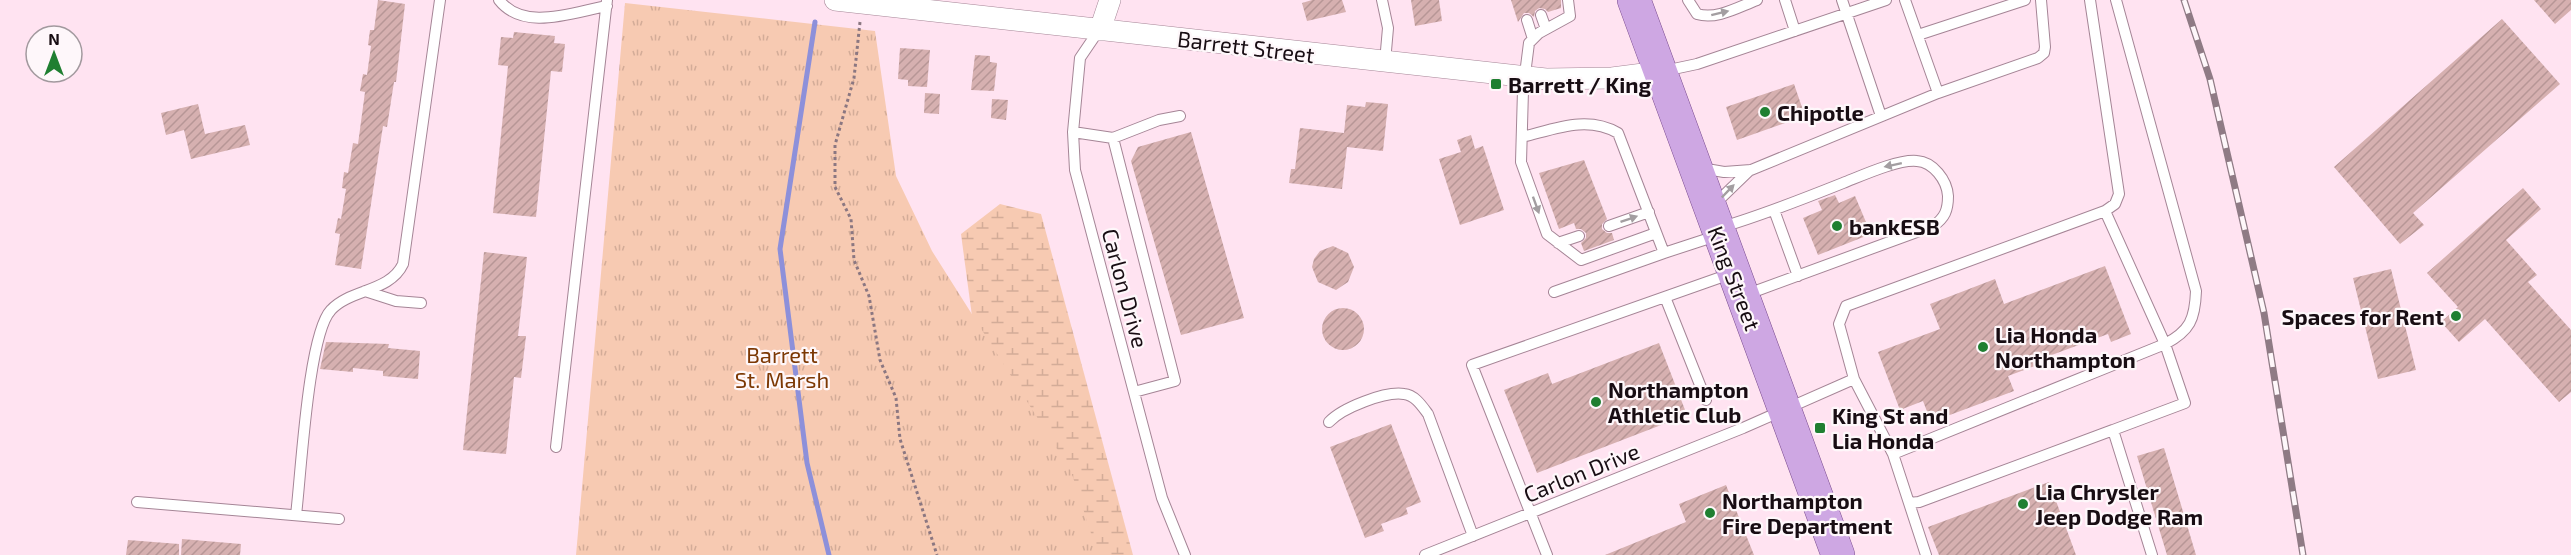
<svg xmlns="http://www.w3.org/2000/svg" width="2571" height="555" font-family="'Exo 2',sans-serif">
<style>
.wetland{fill:url(#wetland-marsh)}
.park{fill:url(#park-tufts)}
.lines{fill:none;stroke-linecap:round;stroke-linejoin:round}
.stream{stroke:#8d90da;stroke-width:5}
.building{fill:url(#building-hatch)}
.lane-casing{stroke:#a58596;stroke-width:12}
.street-casing{stroke:#a58596;stroke-width:22}
.primary-casing{stroke:#7a4b8e;stroke-width:34}
.path{stroke:#8b7781;stroke-width:3;stroke-dasharray:3 3;stroke-linecap:butt}
.lane{stroke:#fff;stroke-width:10}
.street{stroke:#fff;stroke-width:21}
.primary{stroke:#cea7e3;stroke-width:33}
.rail-casing{stroke:#8f7b85;stroke-width:7}
.rail{stroke:#fef7fa;stroke-width:4.5;stroke-dasharray:14;stroke-linecap:butt}
.oneway{fill:#a39ea1}
.poi-dot{fill:#1f7f31;stroke:#fef7fa;stroke-width:2}
.labels{text-anchor:middle;dominant-baseline:central;stroke-width:4.5;stroke-linejoin:round;paint-order:stroke}
.street-label{font-size:22px;fill:#180d13;stroke:#fef7fa}
.poi-label{font-size:22px;font-weight:bold;fill:#180d13;stroke:#fef7fa;text-anchor:start}
.park-label{font-size:22px;fill:#7c3804;stroke:#fef7fa}
</style>
<defs>
<pattern id="wetland-marsh" width="20" height="14" patternUnits="userSpaceOnUse" patternTransform="scale(1.5)"><rect width="20" height="14" fill="#f7cab2"/><path d="M1 5h8M5 5V1M11 12h8M15 12V8" fill="none" stroke="#d3ac98"/></pattern>
<pattern id="park-tufts" width="24" height="20" patternUnits="userSpaceOnUse" patternTransform="scale(1.5)"><rect width="24" height="20" fill="#f7cab2"/><path d="M3 7l-1-3M5 7V3M7 7l1-3M15 17l-1-3M17 17v-4M19 17l1-3" fill="none" stroke="#d3ac98"/></pattern>
<pattern id="building-hatch" width="6" height="6" patternUnits="userSpaceOnUse" patternTransform="scale(1.5)"><rect width="6" height="6" fill="#d6b0b0"/><path d="M-1 1l2-2M0 6l6-6M5 7l2-2" fill="none" stroke="#b79696"/></pattern>
</defs>
<rect width="100%" height="100%" fill="#ffe3f1"/>
<path class="wetland" d="M1000,204L1041,214L1133,555H1004L961,234Z"/>
<path class="park" d="M625,3L875,31L896,176L932,251L1071,471L1098,555H576Z"/>
<g class="lines">
<path class="stream" d="M815,22L780,249L807,463L829,555"/>
</g>
<path class="building" d="M378,0L405,4L396,82H394L387,127L383,126L361,269L335,265L340,234L335,233L338,218L341,219L346,189L342,188L344,172L348,173L353,143L358,144L365,92L360,91L363,74L367,75L371,46L368,45L370,30H374Z
M1312,0H1342L1346,12L1307,21L1302,3Z
M1411,0H1439L1442,21L1415,26Z
M1511,0H1561V8L1548,12L1545,9L1539,8L1535,11L1534,17L1529,13H1524L1518,22Z
M2534,0H2571V10L2555,24Z
M2502,19L2560,84L2413,213L2424,225L2400,244L2334,167Z
M514,32L555,36L554,43L565,44L562,72L551,71L536,217L493,213L508,66L498,65L501,37L513,38Z
M900,48L930,50L927,87L908,86V80L898,79Z
M975,55L990,56V62L997,63L994,91L971,90Z
M1794,84L1805,116L1737,140L1726,107Z
M925,93L940,94L939,114L924,113Z
M992,99L1008,100L1006,120L991,118Z
M1366,102L1388,104L1383,151L1347,147L1342,189L1289,183L1291,169H1295L1300,128L1344,133L1347,105L1365,107Z
M198,104L205,134L245,125L250,145L191,159L184,130L166,135L161,113Z
M1191,132L1244,318L1181,335L1131,161L1138,147Z
M1471,135L1475,149L1483,146L1504,210L1460,225L1439,159L1461,152L1457,140Z
M1584,160L1607,219L1602,224V229L1607,233H1612L1614,240L1584,251L1581,243L1586,238V233L1581,229H1576L1574,223L1559,229L1539,173Z
M2523,188L2541,209L2506,240L2537,275L2528,282L2571,330V392L2559,402L2485,319L2459,342L2441,322L2458,307L2427,273Z
M1835,195L1839,203L1855,196L1871,234L1818,255L1803,218L1822,210L1818,201Z
M1333,246L1348,253L1354,267L1348,282L1336,290L1318,282L1312,267L1314,259L1320,251Z
M484,252L527,257L518,336H526L521,378L514,377L506,454L463,450Z
M2105,266L2131,334L2111,342L2108,334L2033,362L2035,366L2008,376L2014,391L1931,422L1923,401L1900,410L1878,352L1940,329L1930,304L1995,279L2004,304Z
M2391,269L2416,370L2378,379L2353,278Z
M1322 329a21 21 0 1 1 42 0a21 21 0 1 1-42 0Z
M326,342L389,344L388,348L420,351L418,379L383,376V371L353,368V372L320,369Z
M1659,343L1687,415L1537,473L1504,390L1548,373L1552,384Z
M1391,424L1421,502L1406,508L1408,514L1381,524L1384,531L1365,538L1330,447Z
M2164,448L2196,555H2167L2137,456Z
M2049,482L2076,555H1939L1928,527Z
M1726,485L1754,555H1605L1686,522L1679,504Z
M182,539L241,544L240,555H181Z
M128,540L179,544V555H126Z"/>
<g class="lines">
<defs>
<path id="lane" d="M499,0C524,32 573,12 607,6
M1382,0L1388,28L1385,62
M1568,0L1570,16L1539,33L1529,43L1523,90L1521,162L1547,234L1581,260L1656,233
M1688,0L1697,14C1717,20 1738,7 1757,0
M1785,0L1795,31
M1842,0L1881,116
M1905,0L1938,93
M2090,0L2119,194L2115,204L2105,211
M2116,0L2196,291C2195,319 2190,331 2165,344L2185,403L2113,430L2152,555
M1541,15L1546,29
M1527,20L1533,39
M1099,30L1080,58L1073,132L1075,170L1162,498L1185,555
M1918,35L2025,0
M1664,71L1697,64L1886,0
M1073,132L1113,138L1159,120L1180,116
M1522,137C1555,129 1587,115 1618,133L1664,253L1716,236
M1113,138L1175,381L1134,392
M1701,168L1724,172L1751,170L1938,93L2038,58L2044,53L2045,47L2041,0
M1716,207L1721,198L1750,170
M1774,210L1798,276
M1609,226L1649,212
M1722,227C1763,215 1803,199 1843,183C1861,176 1898,159 1917,161C1933,162 1947,180 1948,196C1948,210 1945,218 1933,226L1745,295
M1558,243L1579,236
M365,291L396,301L421,303
M1554,292L1664,253
M1665,297L1706,400
M1329,422C1342,408 1385,391 1404,394C1415,395 1422,406 1428,414L1473,536
M556,447L607,0
M1893,454L1926,555
M137,502L339,519
M1909,503L1919,502L2113,430
M296,515C301,475 308,334 331,310C350,289 390,292 403,264L440,0
M1425,555L1743,428L1854,379L1839,324L1846,306L2105,211L2165,344L1893,454L1854,379
M1547,555L1472,365L1730,274"/>
<path id="street" d="M835,0L1546,79L1612,78L1659,72
M1100,30L1110,0"/>
<path id="primary" d="M1634,0L1838,555"/>
</defs>
<use href="#lane" class="lane-casing"/>
<use href="#street" class="street-casing"/>
<use href="#primary" class="primary-casing"/>
<path class="path" d="M860,22L854,78L835,145V187L851,219L854,260L869,296L880,360L896,398L900,439L937,555"/>
<use href="#lane" class="lane"/>
<use href="#street" class="street"/>
<use href="#primary" class="primary"/>
<defs>
<path id="rail" d="M2184,0L2210,79L2264,313L2303,555"/>
</defs>
<use href="#rail" class="rail-casing"/>
<use href="#rail" class="rail"/>
</g>
<defs><path id="oneway-solid" d="M-6-.8H1V-3.2L6.5 0L1 3.2V.8H-6Z" transform="scale(1.5)"/></defs>
<g class="oneway">
<use href="#oneway-solid" transform="translate(1720 13) rotate(-14)"/>
<use href="#oneway-solid" transform="translate(1893 165) rotate(168)"/>
<use href="#oneway-solid" transform="translate(1728 191) rotate(-46)"/>
<use href="#oneway-solid" transform="translate(1536 205) rotate(70)"/>
<use href="#oneway-solid" transform="translate(1629 219) rotate(-19)"/>
</g>
<g class="poi-dot">
<rect x="1490" y="78" width="12" height="12" rx="3"/>
<circle cx="1765" cy="112" r="6"/>
<circle cx="1837" cy="226" r="6"/>
<circle cx="2456" cy="316" r="6"/>
<circle cx="1983" cy="347" r="6"/>
<circle cx="1596" cy="402" r="6"/>
<rect x="1814" y="422" width="12" height="12" rx="3"/>
<circle cx="2023" cy="504" r="6"/>
<circle cx="1710" cy="513" r="6"/>
</g>
<g class="labels">
<g class="street-label">
<text transform="translate(1246 46) rotate(7)">Barrett Street</text>
<text transform="translate(1735 278) rotate(69)">King Street</text>
<text transform="translate(1126 288) rotate(75)">Carlon Drive</text>
<text transform="translate(1581 472) rotate(-22)">Carlon Drive</text>
</g>
<g class="poi-label">
<text x="1508" y="84">Barrett / King</text>
<text x="1777" y="112">Chipotle</text>
<text x="1849" y="226">bankESB</text>
<text x="2444" y="316" text-anchor="end">Spaces for Rent</text>
<text x="1995" y="334">Lia Honda<tspan x="1995" dy="25">Northampton</tspan></text>
<text x="1608" y="389">Northampton<tspan x="1608" dy="25">Athletic Club</tspan></text>
<text x="1832" y="415">King St and<tspan x="1832" dy="25">Lia Honda</tspan></text>
<text x="2035" y="491">Lia Chrysler<tspan x="2035" dy="25">Jeep Dodge Ram</tspan></text>
<text x="1722" y="500">Northampton<tspan x="1722" dy="25">Fire Department</tspan></text>
</g>
<g class="park-label">
<text x="782" y="354">Barrett<tspan x="782" dy="25">St. Marsh</tspan></text>
</g>
</g>
<g transform="translate(54 54)"><circle r="28" fill="#fef7fa" stroke="#a2999e" stroke-width="1.5"/>
<path d="M0-4.5L10 22L0 15L-10 22Z" fill="#1f7f31"/>
<text y="-9" font-size="16" font-weight="bold" text-anchor="middle" fill="#180d13">N</text>
</g>
</svg>
